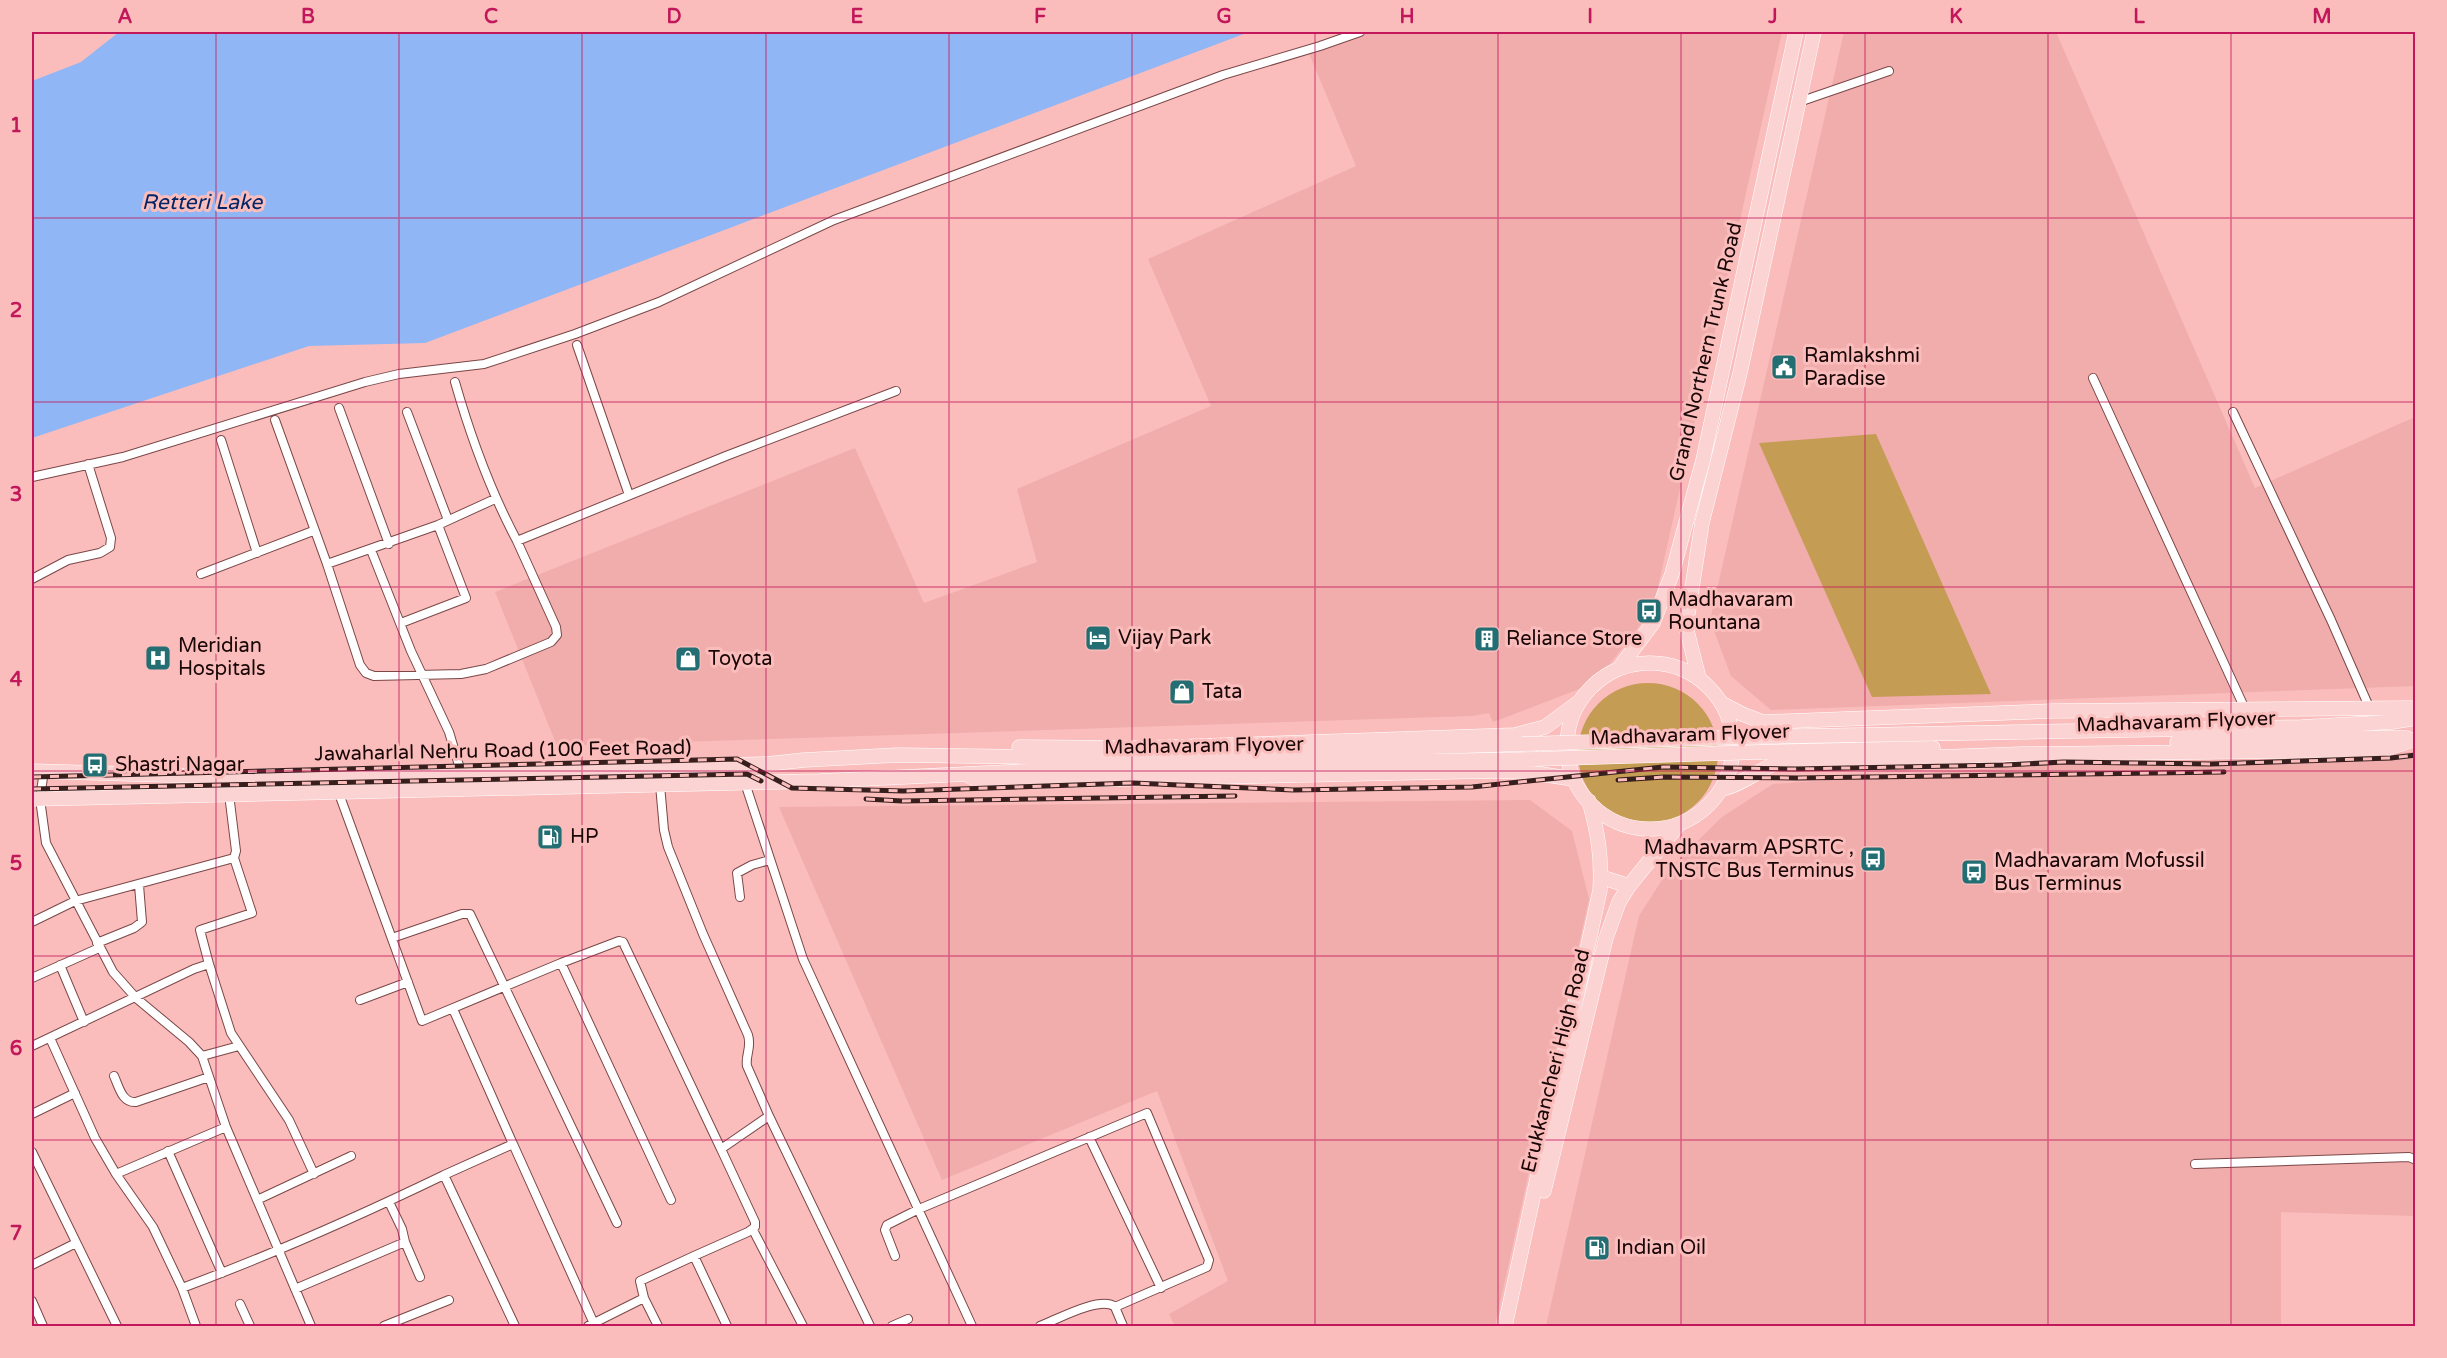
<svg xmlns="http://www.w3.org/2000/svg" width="2447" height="1358" font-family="'Varela Round',sans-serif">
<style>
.built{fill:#f0adac}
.green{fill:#c59c53}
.water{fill:#90b6f5}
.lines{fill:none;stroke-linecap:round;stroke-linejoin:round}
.street-casing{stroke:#7b4747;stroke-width:10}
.primary-casing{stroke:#fff;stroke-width:15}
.street{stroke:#fff;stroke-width:8}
.primary{stroke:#fcd3d3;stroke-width:14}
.rail-casing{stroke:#371f1e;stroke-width:5}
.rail{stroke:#fabdbc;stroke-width:3;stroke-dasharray:9;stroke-linecap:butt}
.primary-bridge-casing{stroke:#fff;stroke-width:15;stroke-linecap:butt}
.primary-bridge{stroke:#fcd3d3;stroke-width:14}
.grid{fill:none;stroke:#c2185b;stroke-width:1.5;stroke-opacity:0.55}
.labels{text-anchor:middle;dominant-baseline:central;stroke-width:6;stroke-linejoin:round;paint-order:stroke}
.street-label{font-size:20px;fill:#190606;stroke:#fabdbc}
.poi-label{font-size:20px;fill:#190606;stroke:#fabdbc;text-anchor:start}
.water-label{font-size:21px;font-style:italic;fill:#002669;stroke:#fabdbc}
.neatline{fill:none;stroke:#c2185b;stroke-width:2}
.grid-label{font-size:20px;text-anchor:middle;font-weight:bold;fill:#c2185b}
</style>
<rect width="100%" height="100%" fill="#fabdbc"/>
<path class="built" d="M1358,32H1782L1656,596L1645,610L1644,620L1595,683L1493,722L1489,713L1472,716L557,746L495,592L855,448L924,603L1037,562L1017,489L1211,406L1148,259L1356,166L1308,51Z
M1844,32H2056L2255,488L2415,417V686L1771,710L1731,676L1710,620Z
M2415,752V1216L2281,1212V1326H1546L1639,916L1669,869L1722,817L1773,784L2023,766Z
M1530,800L1572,831L1589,899L1495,1326H1175L1169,1314L1228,1281L1157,1091L942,1180L779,807Z"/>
<path class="green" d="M1876,434L1991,694L1872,697L1759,443Z
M1578 753a70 70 0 1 1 140 0a70 70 0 1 1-140 0Z"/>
<path class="water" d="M119,32H1249L425,343L309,346L32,438V81L81,62Z"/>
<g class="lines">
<defs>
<path id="street" d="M1799,102L1889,71
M577,345L629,495
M2093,378L2245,709
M455,382C471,438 490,490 517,541L726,456L896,391
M339,408L389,544
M407,412L448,520
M2233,412L2331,620L2370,709
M275,420L327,564L438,525L495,499
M221,440L257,553
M32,477L123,457L365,382L399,374L484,364L575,334L659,302L834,220L1223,75L1320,46L1360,32
M371,550L411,651L449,732L461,772
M327,564L360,665L366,673L374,676L461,674L486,669L551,642L557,635L556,627L517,541
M201,574L313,531
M32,579L68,560L100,553L110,547L111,538L88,464
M401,623L466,598L438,525
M44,770L40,799L46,843L113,972L136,998L189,1042L202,1056L226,1127L311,1326
M745,783L803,959L972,1326
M660,785L664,830L668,847L703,934L748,1035C752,1048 745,1055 747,1066L769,1116L721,1149L755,1222V1227L748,1232L694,1256
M338,791L422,1021L561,963L619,941L623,942L721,1149
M229,794L236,851L234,858
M740,897L737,873L752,865L770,860
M32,922L75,901L234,858L252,913L200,930L209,964
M392,938L462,914H470L617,1223
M97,943L134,928L142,922L139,885
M561,963L671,1200
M60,965L84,1022
M32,978L99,948
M360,1000L408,982
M453,1009L513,1144
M50,1038L95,1138L116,1174L153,1227L182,1288C271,1255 359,1216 444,1175L515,1326
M32,1046L194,969L209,964L231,1033L289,1120L314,1174
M202,1056L239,1046
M114,1076C119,1087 122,1103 136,1102L209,1077
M32,1114L75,1093
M769,1116L870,1326
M1089,1137L1161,1288
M168,1151L222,1273
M32,1152L117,1326
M2195,1164L2409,1157L2416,1160
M116,1174L226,1127
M444,1175L513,1144L595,1326
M257,1200L351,1156
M753,1230L803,1326
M405,1242L420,1277
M895,1256L885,1230L887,1225L919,1209L1147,1113L1209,1260L1207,1267L1115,1307L1123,1326
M32,1265L76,1243
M182,1288L196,1326
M295,1289L405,1242L402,1229L389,1202
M32,1301L43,1326
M240,1304L250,1326
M384,1326L449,1300
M588,1326L644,1298
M658,1326L644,1298L640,1281L694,1256L727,1326
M892,1326L908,1319
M1040,1326C1056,1320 1101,1295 1115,1307"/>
<path id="primary" d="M1567 746a83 83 0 1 1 166 0a83 83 0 1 1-166 0Z
M1620,667L1653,623L1672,574L1703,460L1796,32
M1699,678L1686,627L1702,523L1740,373L1814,32
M1721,703L1742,714L1763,722L2054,711L2411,708L2416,710
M1747,737L2301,727L2392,722L2416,718
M2177,742L2311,737L2407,738
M1019,747L1141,748L1515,735L1545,727L1579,702
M1761,752L1933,748
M32,771L234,777L767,764L804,760L898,755L1099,758L1522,744
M969,776L980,782L1489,771L1528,772L1573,779
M1722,789C1741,785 1758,771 1776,763L2021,754L2383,750L2416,739
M32,799L820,781L1110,767L1536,759
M1601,877L1629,886
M1544,1191L1606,938L1619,902L1629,886L1679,824
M1505,1326L1600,890C1602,858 1598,832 1589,801"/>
</defs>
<use href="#street" class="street-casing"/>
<use href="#primary" class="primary-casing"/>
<use href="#street" class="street"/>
<use href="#primary" class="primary"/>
<defs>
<path id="rail" d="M32,777L737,759L792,788L903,791L1133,783L1293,790L1472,787L1663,767L1795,769L2005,765L2064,762L2211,764L2391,758L2416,755
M1618,780L1664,777L1798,778L2224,772
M32,789L747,774L761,781
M866,799L902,801L1235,796"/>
</defs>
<use href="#rail" class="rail-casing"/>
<use href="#rail" class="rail"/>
<defs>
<path id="primary-bridge" d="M1522,744L1747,737
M1536,759L1761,752"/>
</defs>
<use href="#primary-bridge" class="primary-bridge-casing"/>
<use href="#primary-bridge" class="primary-bridge"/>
</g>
<path class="grid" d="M216,32V1326M399,32V1326M582,32V1326M766,32V1326M949,32V1326M1132,32V1326M1315,32V1326M1498,32V1326M1681,32V1326M1865,32V1326M2048,32V1326M2231,32V1326M32,218H2416M32,402H2416M32,587H2416M32,771H2416M32,956H2416M32,1140H2416"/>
<defs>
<symbol id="civic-square" viewBox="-11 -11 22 22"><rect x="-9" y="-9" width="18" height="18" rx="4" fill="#236e72" stroke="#fabdbc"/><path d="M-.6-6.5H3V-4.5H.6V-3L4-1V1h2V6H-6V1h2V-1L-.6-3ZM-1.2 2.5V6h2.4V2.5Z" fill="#fff"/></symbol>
<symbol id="bus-square" viewBox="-11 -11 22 22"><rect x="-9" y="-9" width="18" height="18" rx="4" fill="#236e72" stroke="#fabdbc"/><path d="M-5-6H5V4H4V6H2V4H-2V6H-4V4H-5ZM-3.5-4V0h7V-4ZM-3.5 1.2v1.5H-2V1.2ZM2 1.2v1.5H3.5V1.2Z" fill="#fff"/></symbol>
<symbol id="hotel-square" viewBox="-11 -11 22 22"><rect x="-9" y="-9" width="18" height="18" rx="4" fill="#236e72" stroke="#fabdbc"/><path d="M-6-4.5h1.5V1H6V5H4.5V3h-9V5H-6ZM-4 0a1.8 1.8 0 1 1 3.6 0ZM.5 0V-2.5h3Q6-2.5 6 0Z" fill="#fff"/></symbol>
<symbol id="building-square" viewBox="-11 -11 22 22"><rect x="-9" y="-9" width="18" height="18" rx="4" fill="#236e72" stroke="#fabdbc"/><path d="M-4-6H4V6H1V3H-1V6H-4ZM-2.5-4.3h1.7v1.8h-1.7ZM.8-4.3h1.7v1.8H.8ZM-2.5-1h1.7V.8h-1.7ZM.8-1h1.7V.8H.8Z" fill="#fff"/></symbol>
<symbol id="hospital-square" viewBox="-11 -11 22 22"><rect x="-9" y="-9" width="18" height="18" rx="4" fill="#236e72" stroke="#fabdbc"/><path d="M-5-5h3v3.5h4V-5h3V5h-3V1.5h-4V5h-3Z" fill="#fff"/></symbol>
<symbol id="shop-square" viewBox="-11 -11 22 22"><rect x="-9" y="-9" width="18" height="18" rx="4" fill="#236e72" stroke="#fabdbc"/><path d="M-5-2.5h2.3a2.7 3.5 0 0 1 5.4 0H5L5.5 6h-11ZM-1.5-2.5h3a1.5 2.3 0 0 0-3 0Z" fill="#fff"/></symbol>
<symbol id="fuel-square" viewBox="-11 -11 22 22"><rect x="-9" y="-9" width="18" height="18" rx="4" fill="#236e72" stroke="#fabdbc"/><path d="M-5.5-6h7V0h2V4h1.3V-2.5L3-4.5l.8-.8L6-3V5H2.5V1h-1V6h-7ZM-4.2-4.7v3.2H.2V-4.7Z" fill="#fff"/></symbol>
</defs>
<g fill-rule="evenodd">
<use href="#civic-square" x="1769" y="352" width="30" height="30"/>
<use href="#bus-square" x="1634" y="596" width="30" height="30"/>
<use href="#hotel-square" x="1083" y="623" width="30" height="30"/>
<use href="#building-square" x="1472" y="624" width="30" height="30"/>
<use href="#hospital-square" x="143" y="643" width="30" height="30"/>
<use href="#shop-square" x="673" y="644" width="30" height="30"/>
<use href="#shop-square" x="1167" y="677" width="30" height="30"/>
<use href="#bus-square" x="80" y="750" width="30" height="30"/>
<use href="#fuel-square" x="535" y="822" width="30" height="30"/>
<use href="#bus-square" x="1858" y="844" width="30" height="30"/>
<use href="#bus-square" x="1959" y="857" width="30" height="30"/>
<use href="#fuel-square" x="1582" y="1233" width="30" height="30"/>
</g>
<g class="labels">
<g class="street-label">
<text transform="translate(1706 352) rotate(-77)">Grand Northern Trunk Road</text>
<text transform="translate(2176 722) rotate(-2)">Madhavaram Flyover</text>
<text transform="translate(1690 735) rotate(-2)">Madhavaram Flyover</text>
<text transform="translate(1204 746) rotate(-1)">Madhavaram Flyover</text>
<text transform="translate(503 751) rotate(-1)">Jawaharlal Nehru Road (100 Feet Road)</text>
<text transform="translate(1556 1061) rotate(-76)">Erukkancheri High Road</text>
</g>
<g class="poi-label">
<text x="1804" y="356">Ramlakshmi<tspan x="1804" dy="23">Paradise</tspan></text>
<text x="1668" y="600">Madhavaram<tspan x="1668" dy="23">Rountana</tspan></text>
<text x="1118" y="638">Vijay Park</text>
<text x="1506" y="639">Reliance Store</text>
<text x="178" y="646">Meridian<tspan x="178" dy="23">Hospitals</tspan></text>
<text x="708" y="659">Toyota</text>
<text x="1202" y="692">Tata</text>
<text x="115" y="765">Shastri Nagar</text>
<text x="570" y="837">HP</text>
<text x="1854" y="848" text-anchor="end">Madhavarm APSRTC ,<tspan x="1854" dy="23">TNSTC Bus Terminus</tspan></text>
<text x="1994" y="861">Madhavaram Mofussil<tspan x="1994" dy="23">Bus Terminus</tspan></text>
<text x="1616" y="1248">Indian Oil</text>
</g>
<g class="water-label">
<text x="202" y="202">Retteri Lake</text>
</g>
</g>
<rect width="2447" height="1358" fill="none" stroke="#fabdbc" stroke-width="66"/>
<rect x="33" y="33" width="2381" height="1292" class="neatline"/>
<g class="grid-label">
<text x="125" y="23">A</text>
<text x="308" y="23">B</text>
<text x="491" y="23">C</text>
<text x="674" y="23">D</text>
<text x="857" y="23">E</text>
<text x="1040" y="23">F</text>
<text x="1224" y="23">G</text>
<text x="1407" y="23">H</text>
<text x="1590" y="23">I</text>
<text x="1773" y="23">J</text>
<text x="1956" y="23">K</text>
<text x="2139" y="23">L</text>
<text x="2322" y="23">M</text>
<text x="16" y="132">1</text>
<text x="16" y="317">2</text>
<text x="16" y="501">3</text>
<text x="16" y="686">4</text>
<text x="16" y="870">5</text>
<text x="16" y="1055">6</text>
<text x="16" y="1240">7</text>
</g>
</svg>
